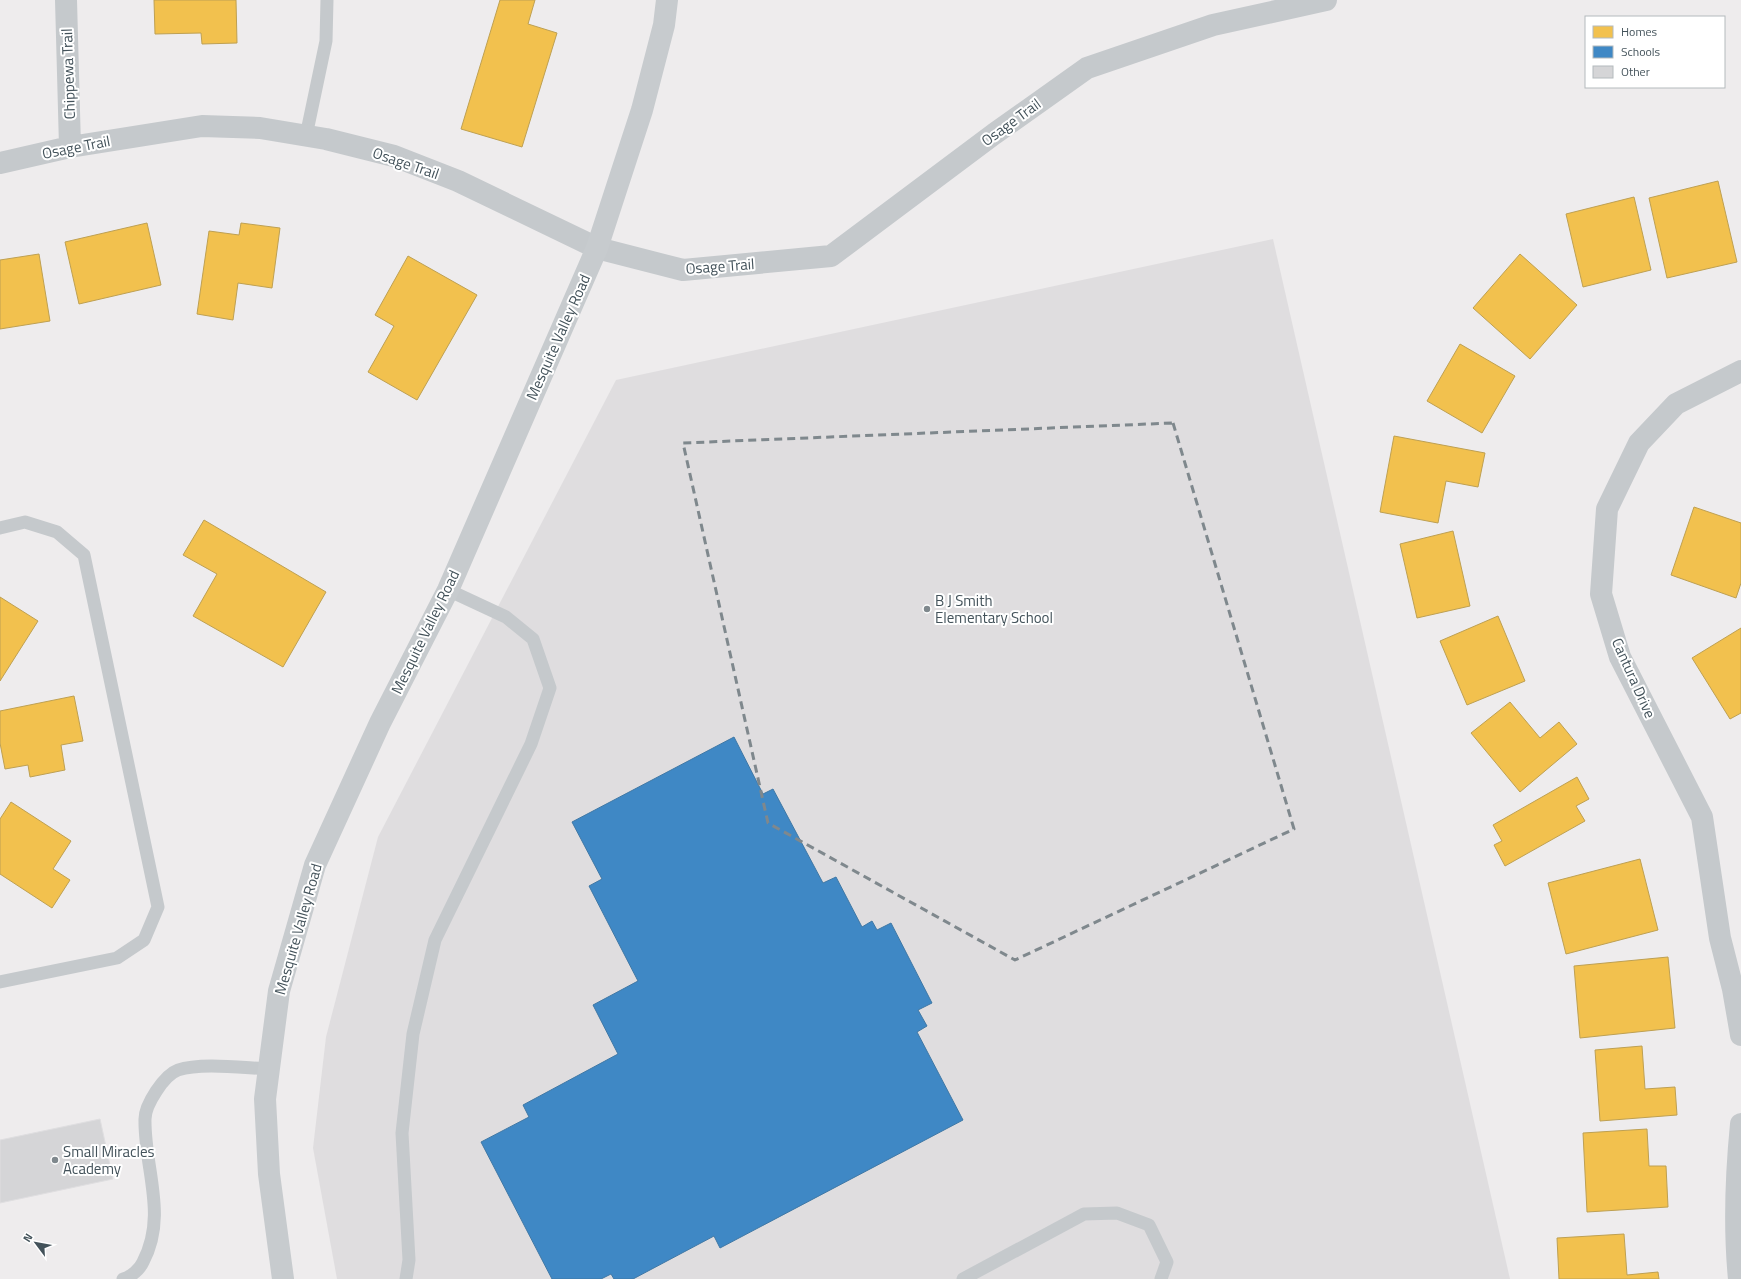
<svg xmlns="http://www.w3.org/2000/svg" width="1741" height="1279" font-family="'Titillium Web',sans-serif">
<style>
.education{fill:#dfdddf}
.homes{fill:#f2c14e;stroke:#bea052}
.schools{fill:#3f88c5;stroke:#4078a5}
.building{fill:#d5d5d7;stroke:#dfdee0}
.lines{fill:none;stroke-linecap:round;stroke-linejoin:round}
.lane{stroke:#c5c9cc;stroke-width:13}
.street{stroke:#c5c9cc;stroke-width:22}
.secondary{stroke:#c7cbce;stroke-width:22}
.marked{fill:none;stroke:#7f888d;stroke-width:3;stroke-dasharray:8 5;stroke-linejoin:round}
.poi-dot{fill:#7f888d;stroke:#fff;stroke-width:1.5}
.labels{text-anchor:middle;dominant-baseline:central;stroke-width:4;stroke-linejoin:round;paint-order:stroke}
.street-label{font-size:15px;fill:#43525a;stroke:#fff}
.poi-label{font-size:15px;fill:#43525a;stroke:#fff;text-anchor:start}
</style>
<rect width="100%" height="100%" fill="#eeeced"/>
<path class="education" d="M1273,239L1510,1279H337L313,1148L326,1037L378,837L616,380Z"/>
<path class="homes" d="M154,0H236L237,43L202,44L201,33L155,34Z
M500,0H535L528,24L557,33L522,147L461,129Z
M1718,181L1737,262L1667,278L1649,198Z
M1634,197L1651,270L1583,287L1566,214Z
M147,223L161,285L79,304L65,242Z
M241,223L280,228L272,288L238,283L233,320L197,314L209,231L239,235Z
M39,254L50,321L0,329V260Z
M1520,254L1577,305L1530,359L1473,308Z
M408,256L477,295L417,400L368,372L394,326L375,315Z
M1460,344L1515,376L1482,433L1427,401Z
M1394,436L1485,453L1478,487L1446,481L1438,523L1380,512Z
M1694,507L1741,523V583L1736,598L1671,575Z
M204,520L326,592L283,667L193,616L217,574L183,555Z
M1453,531L1470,606L1417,618L1400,544Z
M0,597L38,621L0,681Z
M1498,616L1525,681L1467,705L1440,641Z
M1741,628V713L1730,719L1692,658Z
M74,696L83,741L61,745L65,770L30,777L28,765L5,769L0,743V711Z
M1510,702L1540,738L1559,722L1577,744L1520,792L1471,733Z
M1577,777L1589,799L1576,806L1585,821L1505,866L1494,845L1502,841L1493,825Z
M11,802L71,841L53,869L70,880L52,908L0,874V819Z
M1640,859L1658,930L1566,954L1548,883Z
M1668,957L1675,1028L1580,1038L1574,966Z
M1642,1046L1645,1089L1675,1087L1677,1115L1600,1121L1595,1050Z
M1647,1129L1649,1166H1666L1668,1207L1587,1212L1583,1133Z
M1624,1234L1627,1275L1658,1272L1659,1279H1559L1557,1238Z"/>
<path class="schools" d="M734,737L763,794L773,789L823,883L836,877L862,927L872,921L877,930L891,923L932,1003L918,1010L927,1026L917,1032L963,1120L720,1248L714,1236L633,1279H614L611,1274L601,1279H552L481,1142L529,1117L523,1105L618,1054L593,1005L638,981L589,886L602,879L572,822Z"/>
<path class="building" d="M100,1119L113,1179L0,1203V1140Z"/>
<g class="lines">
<path class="lane" d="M306,136L326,41L327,0
M0,528L25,522L57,532L84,555L158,907L144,940L117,958L0,982
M123,1279C131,1277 140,1269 143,1262C168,1215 144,1168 145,1119C145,1105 164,1075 178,1070C201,1062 244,1068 269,1069
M406,1279L409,1260L402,1133L413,1034L435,940L531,744L550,688L533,639L506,617L448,590
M963,1279L1084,1214L1117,1213L1149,1225L1167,1262L1161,1279"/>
<path class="street" d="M66,0L70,147
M0,163L70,147L202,126L260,128L326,139L394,156L458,181L597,248L683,270L831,256L994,134L1087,68L1213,25L1326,0
M1741,371L1676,404L1639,443L1607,509L1601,594L1620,657L1702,817L1720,938L1733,989L1741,1035
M1739,1279C1734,1228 1736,1175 1741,1124"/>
<path class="secondary" d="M283,1279L269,1174L265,1099L279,991L315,865L380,723L448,590L597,248L642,110L664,25L667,0"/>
</g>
<path class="marked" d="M1173,423L1294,829L1015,960L768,823L683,443Z"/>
<g class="poi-dot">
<circle cx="927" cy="609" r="4"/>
<circle cx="55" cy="1160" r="4"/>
</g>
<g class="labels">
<g class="street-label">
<text transform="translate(68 74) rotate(-92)">Chippewa Trail</text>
<text transform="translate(1011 122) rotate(-36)">Osage Trail</text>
<text transform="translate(76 147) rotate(-11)">Osage Trail</text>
<text transform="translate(406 163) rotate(19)">Osage Trail</text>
<text transform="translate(720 266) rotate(-4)">Osage Trail</text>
<text transform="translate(558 337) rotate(-66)">Mesquite Valley Road</text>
<text transform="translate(425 632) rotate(-64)">Mesquite Valley Road</text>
<text transform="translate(1634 678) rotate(66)">Cantura Drive</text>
<text transform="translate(298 929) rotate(-74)">Mesquite Valley Road</text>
</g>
<g class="poi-label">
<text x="935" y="600">B J Smith<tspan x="935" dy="17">Elementary School</tspan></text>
<text x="63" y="1151">Small Miracles<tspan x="63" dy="17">Academy</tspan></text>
</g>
</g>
<rect x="1585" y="16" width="140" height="72" fill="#ffffff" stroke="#b4babd"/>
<rect x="1593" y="26" width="20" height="12" fill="#f2c14e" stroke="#b4babd"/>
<text x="1621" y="36" font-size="12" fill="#43525a">Homes</text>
<rect x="1593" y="46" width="20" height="12" fill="#3f88c5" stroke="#b4babd"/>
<text x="1621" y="56" font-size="12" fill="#43525a">Schools</text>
<rect x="1593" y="66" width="20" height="12" fill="#d5d5d7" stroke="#b4babd"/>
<text x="1621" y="76" font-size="12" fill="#43525a">Other</text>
<g transform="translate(36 1243) rotate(302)" stroke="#ffffff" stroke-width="3" paint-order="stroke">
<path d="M0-3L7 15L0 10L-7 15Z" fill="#43525a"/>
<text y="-6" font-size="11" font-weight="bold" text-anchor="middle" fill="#43525a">N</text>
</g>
</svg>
